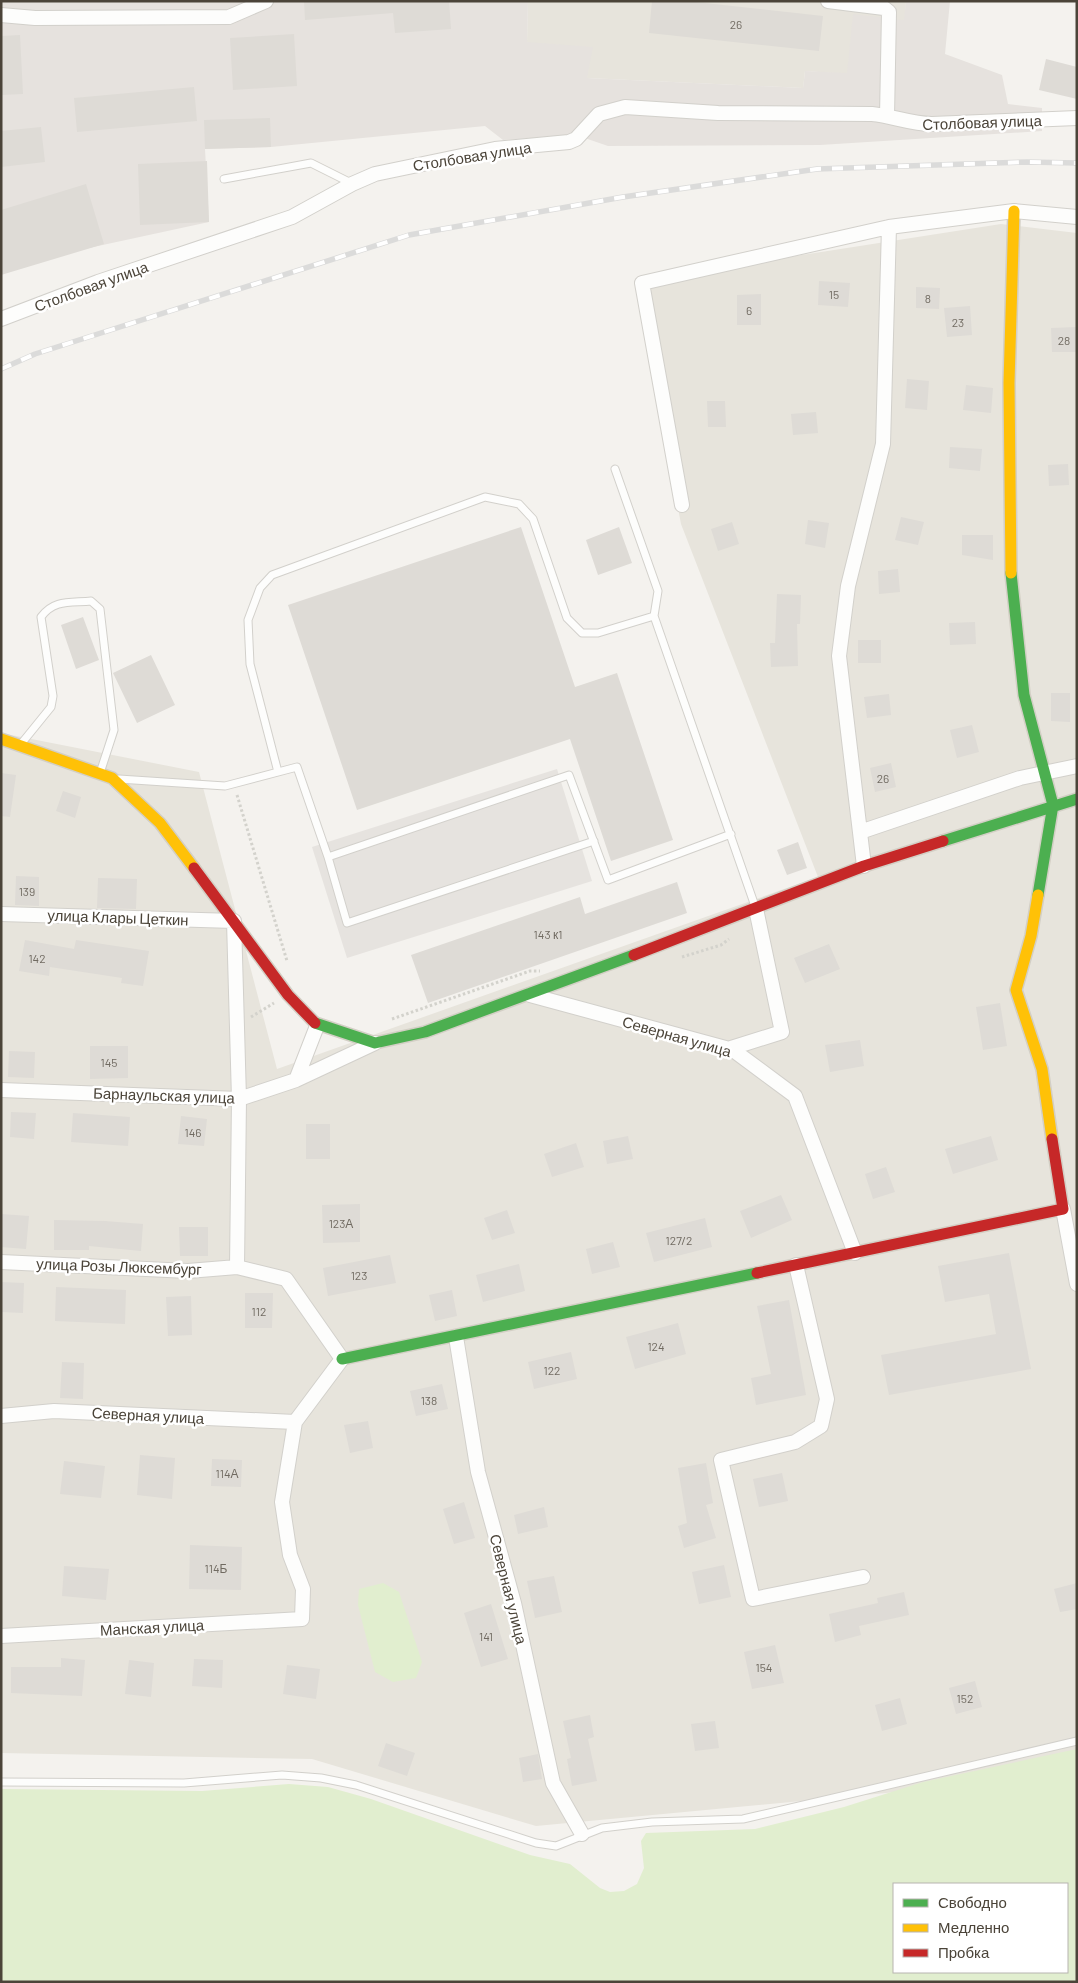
<svg xmlns="http://www.w3.org/2000/svg" width="1078" height="1983" font-family="Barlow,sans-serif">
<style>
.residential{fill:#e7e4dc}
.industrial{fill:#e6e2de}
.green{fill:#e1eecf;fill-rule:evenodd}
.parking{fill:#e6e3df}
.building{fill:#dedbd6}
.lines{fill:none;stroke-linecap:round;stroke-linejoin:round}
.lane-casing{stroke:#d2d0cb;stroke-width:9}
.street-casing{stroke:#d2d0cb;stroke-width:16}
.fast-casing{stroke:#d3cfc5;stroke-width:14}
.slow-casing{stroke:#d3cfc5;stroke-width:14}
.jam-casing{stroke:#d3cfc5;stroke-width:14}
.path{stroke:#d3d2cc;stroke-width:3;stroke-dasharray:2.5 2.5;stroke-linecap:butt}
.lane{stroke:#fdfdfc;stroke-width:7}
.street{stroke:#fdfdfc;stroke-width:14}
.fast{stroke:#4caf50;stroke-width:11}
.slow{stroke:#ffc107;stroke-width:11}
.jam{stroke:#c62828;stroke-width:11}
.rail-casing{stroke:#dbdbda;stroke-width:5.5}
.rail{stroke:#fff;stroke-width:4;stroke-dasharray:11;stroke-linecap:butt}
.labels{text-anchor:middle;dominant-baseline:central;stroke-width:5;stroke-linejoin:round;paint-order:stroke}
.number-label{font-size:12px;fill:#706a61}
.street-label{font-size:15px;fill:#4b4439;stroke:#fff}
</style>
<rect width="100%" height="100%" fill="#f4f2ee"/>
<path class="residential" d="M528,1H906L905,20L847,74L805,71L803,88L587,78L527,42Z
M1001,224L1077,233V1775L536,1826L312,1759L1,1753V733L199,772L277,1069L818,877L681,524L635,281Z"/>
<path class="industrial" d="M1,1H528L527,42L593,47L587,78L803,88L805,71L847,73L853,14L904,20L906,1H950L945,54L1002,75L1008,104L1042,108V131L820,145L608,146L576,135L503,140L485,126L271,147L205,149L209,222L1,267Z"/>
<path class="green" d="M383,1583L399,1592L422,1662L416,1678L393,1682L375,1672L358,1605L359,1589Z
M1077,1749V1982H1V1789L202,1791L289,1784L328,1787L371,1799L530,1855L570,1864L600,1888L610,1892L624,1891L637,1884L644,1868L641,1841L646,1833L755,1829L844,1807L923,1782ZM1067,1884V1972H894V1884Z"/>
<path class="parking" d="M557,769L592,881L347,958L312,847Z"/>
<path class="building" d="M304,1H449L451,29L395,33L393,13L305,20Z
M652,1H687L823,16L819,51L649,33Z
M294,34L297,86L233,90L230,38Z
M20,35L23,94L1,95V36Z
M1046,59L1077,67V99L1039,90Z
M194,87L197,121L77,132L74,98Z
M270,118L271,147L205,149L204,120Z
M41,127L45,162L1,167V131Z
M207,161L209,222L140,225L138,164Z
M86,184L104,244L1,275V210Z
M819,281L850,283L848,307L818,305Z
M916,287L940,288L939,309L916,308Z
M761,294V325H737V295Z
M970,306L972,335L947,337L944,308Z
M1077,327V352H1052L1051,328Z
M907,379L929,381L927,410L905,408Z
M966,385L993,388L991,413L963,410Z
M707,401H725L726,427H708Z
M816,412L818,433L793,435L791,414Z
M950,447L982,449L980,471L949,468Z
M1068,464L1069,485L1049,486L1048,465Z
M901,517L924,522L918,545L895,540Z
M808,520L829,523L825,548L805,544Z
M732,522L739,544L718,551L711,529Z
M521,527L575,687L617,673L673,840L611,861L570,739L357,810L288,605Z
M619,527L632,563L598,575L586,540Z
M962,535H993V560L962,555Z
M898,569L900,592L879,594L878,571Z
M777,594L801,595L800,624H797L798,666L771,667L770,643H775Z
M83,617L99,660L76,669L61,625Z
M975,622L976,644L950,645L949,623Z
M858,640H881V663H858Z
M151,655L175,705L137,723L113,673Z
M1051,693H1070V722L1051,721Z
M889,694L891,715L867,718L864,697Z
M972,725L979,752L957,758L950,730Z
M891,763L896,787L875,792L870,768Z
M1,773L16,775L10,817L1,816Z
M63,791L81,797L75,818L56,811Z
M798,842L807,868L787,875L777,850Z
M16,876L39,877V906L15,905Z
M98,878L137,879L136,909L97,908Z
M677,882L687,913L428,1003L411,955L580,897L585,914Z
M25,940L74,949L76,940L149,951L143,986L121,983L122,978L50,967L49,976L19,971Z
M829,944L840,969L805,983L794,958Z
M1000,1003L1007,1046L983,1050L976,1007Z
M860,1040L864,1066L830,1072L825,1045Z
M90,1046H128V1078L90,1079Z
M9,1051L35,1052L34,1078L8,1077Z
M11,1112L36,1113L34,1139L10,1137Z
M73,1113L130,1117L128,1146L71,1142Z
M181,1116L207,1119L204,1146L178,1144Z
M306,1124H330V1159H306Z
M628,1136L633,1159L607,1164L603,1141Z
M991,1136L998,1160L953,1174L945,1149Z
M576,1143L584,1167L552,1177L544,1154Z
M886,1167L895,1192L873,1199L865,1174Z
M781,1195L792,1220L751,1238L740,1211Z
M360,1204V1242L323,1243L322,1205Z
M507,1210L515,1233L492,1240L484,1218Z
M1,1214L29,1216L26,1249L1,1247Z
M705,1218L712,1247L654,1262L646,1233Z
M54,1220L105,1221L143,1224L141,1251L89,1246V1250H54Z
M179,1227H208V1256H180Z
M613,1242L620,1267L592,1274L586,1249Z
M1009,1253L1031,1369L889,1395L881,1355L996,1334L989,1294L945,1302L938,1266Z
M390,1255L396,1283L328,1296L323,1268Z
M519,1264L525,1291L483,1302L476,1275Z
M1,1282L24,1283L23,1313L1,1312Z
M56,1287L126,1290L125,1324L55,1321Z
M452,1290L457,1316L435,1321L429,1295Z
M245,1293H273L272,1328H245Z
M191,1296L192,1335L168,1336L166,1297Z
M789,1300L806,1395L756,1405L751,1378L771,1374L757,1306Z
M678,1323L686,1354L635,1369L626,1337Z
M571,1352L577,1379L534,1389L528,1362Z
M62,1362L84,1363L83,1399L60,1398Z
M442,1384L448,1409L416,1416L410,1391Z
M368,1421L373,1448L350,1453L344,1425Z
M140,1455L175,1458L172,1499L137,1495Z
M212,1459L242,1460L241,1487L211,1486Z
M64,1461L105,1466L101,1498L60,1494Z
M706,1463L713,1503L706,1505L716,1538L684,1548L678,1526L687,1523L678,1468Z
M782,1473L788,1501L759,1507L753,1479Z
M464,1502L475,1538L454,1544L443,1509Z
M544,1507L548,1527L518,1534L514,1515Z
M190,1545L242,1547L241,1590L189,1589Z
M724,1565L731,1597L699,1604L692,1572Z
M64,1566L109,1569L106,1600L62,1596Z
M554,1576L562,1612L535,1618L527,1581Z
M1077,1583V1609L1060,1612L1054,1589Z
M904,1592L909,1615L859,1626L861,1635L835,1642L829,1614L878,1603L877,1598Z
M491,1604L508,1659L481,1667L464,1613Z
M775,1645L784,1683L752,1689L744,1652Z
M61,1658L85,1660L82,1696L11,1693V1667H61Z
M194,1659L223,1660L222,1688L192,1686Z
M129,1660L154,1663L151,1697L125,1694Z
M287,1665L320,1669L316,1699L283,1694Z
M975,1681L982,1707L956,1714L949,1688Z
M900,1698L907,1724L882,1731L875,1705Z
M590,1715L594,1737L588,1739L597,1781L572,1786L567,1759L571,1758L563,1721Z
M715,1721L719,1748L695,1751L691,1724Z
M386,1743L415,1753L407,1776L378,1766Z
M538,1754L542,1779L523,1782L519,1758Z"/>
<g class="lines">
<defs>
<path id="lane" d="M224,179L311,163L351,183
M615,469L658,591L654,616
M21,744L51,707L53,696L41,617C54,599 71,603 91,601L100,609L114,730L100,773
M278,772L250,664L248,620L260,588L272,575L485,497L519,504L533,519L567,618L582,633H598L654,616L755,906
M119,779L225,786L297,767L328,857L569,775L608,880L731,834
M328,857L347,923L594,841
M1,1782L184,1783L282,1775L321,1778L356,1785L536,1843L556,1846L602,1828L652,1822L743,1819L1077,1741"/>
<path id="street" d="M828,1L884,8L889,12L887,116
M1,15L35,18L229,17L266,1
M1,319L98,282L292,217L352,184L375,174L495,149L569,142L576,139L599,114L625,107L718,113L872,114C893,116 911,124 932,124L1077,118
M682,505L642,283L889,227L1014,211L1077,217
M860,832L1020,778L1077,766
M864,866L839,656L848,586L883,444L889,227
M1,914L234,921L239,1099L237,1267L286,1279L342,1359L295,1422L282,1502L290,1555L303,1589L302,1619L1,1636
M530,995L733,1050L795,1096L855,1253
M728,1049L782,1032L756,909
M296,1080L375,1043
M1,1090L239,1099L296,1080L317,1026
M1063,1209L1077,1284
M1,1262L188,1271L237,1267
M796,1265L827,1399L821,1426L795,1442L721,1460L753,1599L863,1577
M456,1337L478,1472L514,1603L553,1783L582,1834
M1,1416L54,1411L295,1422"/>
<path id="fast" d="M1011,573L1024,695L1053,805L1038,895
M943,841L1077,799
M315,1023L375,1043L425,1032L634,955
M342,1359L757,1273"/>
<path id="slow" d="M1011,573L1009,383L1014,211
M1,739L112,778L160,823L194,868
M1038,895L1031,936L1016,990L1042,1069L1052,1139"/>
<path id="jam" d="M194,868L288,995L315,1023
M634,955L864,866L943,841
M757,1273L1063,1209L1052,1139"/>
</defs>
<use href="#lane" class="lane-casing"/>
<use href="#street" class="street-casing"/>
<use href="#fast" class="fast-casing"/>
<use href="#slow" class="slow-casing"/>
<use href="#jam" class="jam-casing"/>
<path class="path" d="M237,795L287,961
M682,957L721,945L729,939
M251,1017L274,1003
M392,1019L530,971H540"/>
<use href="#lane" class="lane"/>
<use href="#street" class="street"/>
<use href="#fast" class="fast"/>
<use href="#slow" class="slow"/>
<use href="#jam" class="jam"/>
<defs>
<path id="rail" d="M1,369L35,354L409,235L623,197L817,169L1027,162L1077,163"/>
</defs>
<use href="#rail" class="rail-casing"/>
<use href="#rail" class="rail"/>
</g>
<g class="labels">
<g class="number-label">
<text x="736" y="24">26</text>
<text x="834" y="294">15</text>
<text x="928" y="298">8</text>
<text x="749" y="310">6</text>
<text x="958" y="322">23</text>
<text x="1064" y="340">28</text>
<text x="883" y="778">26</text>
<text x="27" y="891">139</text>
<text x="548" y="934">143 к1</text>
<text x="37" y="958">142</text>
<text x="109" y="1062">145</text>
<text x="193" y="1132">146</text>
<text x="341" y="1223">123А</text>
<text x="679" y="1240">127/2</text>
<text x="359" y="1275">123</text>
<text x="259" y="1311">112</text>
<text x="656" y="1346">124</text>
<text x="552" y="1370">122</text>
<text x="429" y="1400">138</text>
<text x="227" y="1473">114А</text>
<text x="216" y="1568">114Б</text>
<text x="486" y="1636">141</text>
<text x="764" y="1667">154</text>
<text x="965" y="1698">152</text>
</g>
<g class="street-label">
<text transform="translate(982 122) rotate(-2)">Столбовая улица</text>
<text transform="translate(472 156) rotate(-9)">Столбовая улица</text>
<text transform="translate(91 286) rotate(-20)">Столбовая улица</text>
<text transform="translate(118 917) rotate(2)">улица Клары Цеткин</text>
<text transform="translate(677 1036) rotate(16)">Северная улица</text>
<text transform="translate(164 1095) rotate(2)">Барнаульская улица</text>
<text transform="translate(119 1266) rotate(2)">улица Розы Люксембург</text>
<text transform="translate(148 1415) rotate(3)">Северная улица</text>
<text transform="translate(509 1589) rotate(76)">Северная улица</text>
<text transform="translate(152 1627) rotate(-3)">Манская улица</text>
</g>
</g>
<rect width="1078" height="1983" fill="none" stroke="#4b4439" stroke-width="5"/>
<rect x="893" y="1883" width="175" height="90" fill="#ffffff" stroke="#b7b4b0"/>
<rect x="903" y="1899" width="25" height="8" fill="#4caf50" stroke="#b7b4b0"/>
<text x="938" y="1908" font-size="15" fill="#4b4439">Свободно</text>
<rect x="903" y="1924" width="25" height="8" fill="#ffc107" stroke="#b7b4b0"/>
<text x="938" y="1933" font-size="15" fill="#4b4439">Медленно</text>
<rect x="903" y="1949" width="25" height="8" fill="#c62828" stroke="#b7b4b0"/>
<text x="938" y="1958" font-size="15" fill="#4b4439">Пробка</text>
</svg>
